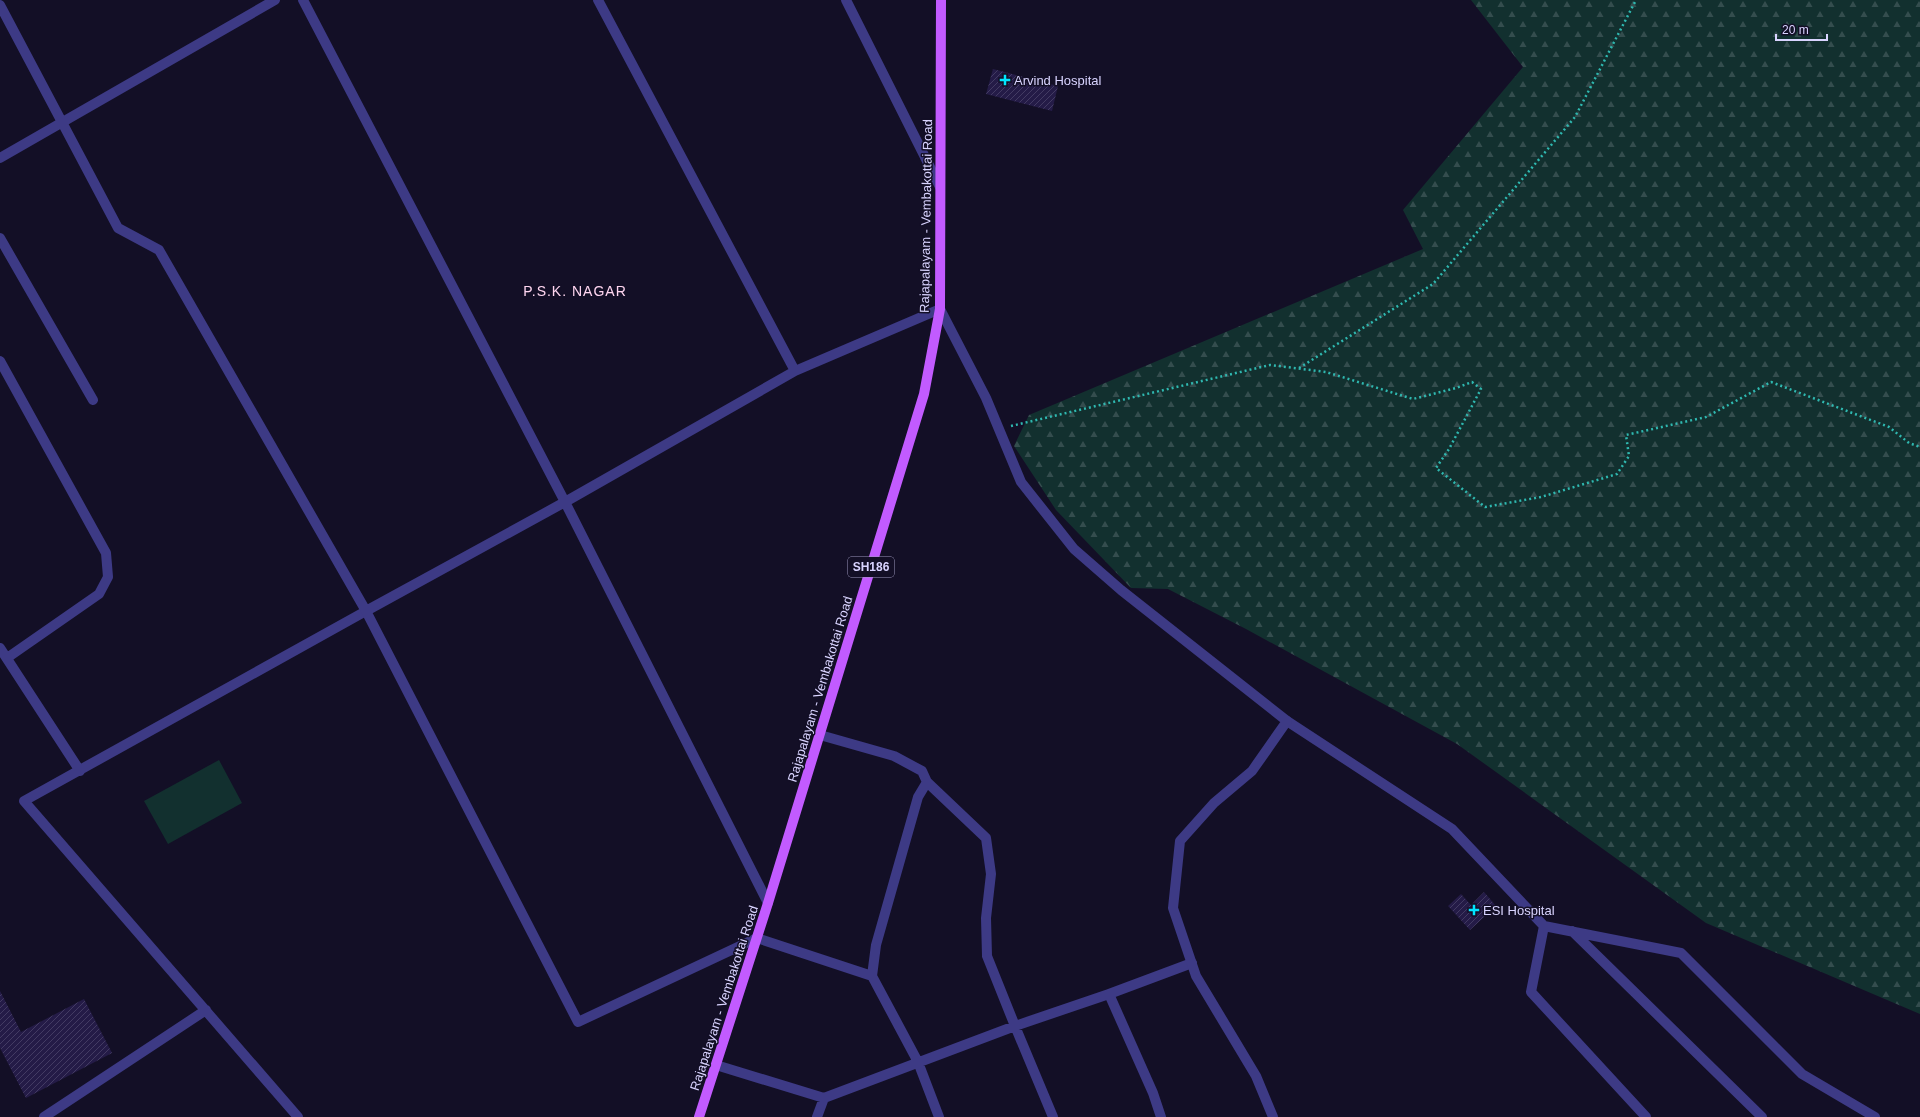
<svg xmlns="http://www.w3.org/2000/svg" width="1920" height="1117" font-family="Helvetica,sans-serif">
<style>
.forest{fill:url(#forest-firs)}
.pitch{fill:#12302f}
.building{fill:url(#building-hatch)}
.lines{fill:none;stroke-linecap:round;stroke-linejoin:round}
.path{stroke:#2fb8b0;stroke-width:2.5;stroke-dasharray:2 3;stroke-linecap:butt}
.service{stroke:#3d3a85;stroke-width:10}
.minor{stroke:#3d3a85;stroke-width:10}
.tertiary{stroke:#3d3a85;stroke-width:10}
.primary{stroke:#c25bff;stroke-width:10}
.poi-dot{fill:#00e5ff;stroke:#130f26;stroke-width:1.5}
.labels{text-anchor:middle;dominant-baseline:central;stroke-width:3;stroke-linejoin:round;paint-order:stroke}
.shield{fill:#130f26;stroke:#9e99be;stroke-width:1}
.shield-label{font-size:12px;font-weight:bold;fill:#d9d4ff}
.poi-label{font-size:13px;fill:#d9d4ff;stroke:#130f26;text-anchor:start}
.street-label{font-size:13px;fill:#d9d4ff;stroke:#130f26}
.neighbourhood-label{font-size:14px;letter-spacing:1px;fill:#ffd6f0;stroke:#130f26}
</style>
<defs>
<pattern id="forest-firs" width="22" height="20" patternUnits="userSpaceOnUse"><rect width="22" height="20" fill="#12302f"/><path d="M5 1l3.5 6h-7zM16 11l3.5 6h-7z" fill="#344d4e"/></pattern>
<pattern id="building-hatch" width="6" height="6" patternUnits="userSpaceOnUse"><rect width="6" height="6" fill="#241b47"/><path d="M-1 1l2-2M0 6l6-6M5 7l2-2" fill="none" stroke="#433b63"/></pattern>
</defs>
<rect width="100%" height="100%" fill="#130f26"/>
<path class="forest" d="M1471,0H1920V1014L1706,923L1457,744L1246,629L1168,589L1131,588L1056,510L1014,446L1029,415L1423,249L1403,210L1523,67Z"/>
<path class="pitch" d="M219,760L242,803L168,844L144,801Z"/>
<path class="building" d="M993,69L1058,86L1052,111L986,94Z
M1484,892L1496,906L1470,930L1448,906L1461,894L1471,905Z
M0,991L21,1032L84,999L112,1053L26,1098L0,1048Z"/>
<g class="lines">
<path class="path" d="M1299,368L1433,284L1575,117L1636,0
M1011,426L1270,365L1326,372L1413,399L1456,388L1472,382L1481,389L1449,449L1436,468L1485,507L1541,497L1617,474L1629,456L1626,435L1706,417L1771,382L1889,427L1909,443L1920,447"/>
<path class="service" d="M0,238L93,400
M0,361L106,553L108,577L99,594L7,658
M0,648L80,771
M44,1117L206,1010
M298,1117L24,801L366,611"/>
<path class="minor" d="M303,0L565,502L768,903
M846,0L940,187
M0,5L118,228L159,250L366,611L578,1022L757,938L872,976
M0,158L275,0
M795,371L940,309
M366,611L565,502L795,371L598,0
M1287,721L1452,829L1544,926L1681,953L1802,1074L1875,1117
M820,735L894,756L922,771L927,782L986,838L991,874L986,918L987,956L1015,1026L1053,1117
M927,782L918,797L876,945L872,976L918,1062L939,1117
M1544,926L1531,992L1646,1117
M1572,931L1762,1117
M1109,994L1192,963
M716,1065L824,1098L1015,1026L1109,994L1153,1093L1161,1117
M817,1117L824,1098"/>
<path class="tertiary" d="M940,309L986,398L1021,482L1074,549L1121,590L1287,721L1252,771L1214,803L1180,841L1173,908L1196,976L1256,1076L1273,1117"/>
<path class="primary" d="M699,1117L768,903L924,394L940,309L941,0"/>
</g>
<g class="poi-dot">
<path d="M1003 74h4v4h4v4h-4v4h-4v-4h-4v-4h4z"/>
<path d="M1472 904h4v4h4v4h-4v4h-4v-4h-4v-4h4z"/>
</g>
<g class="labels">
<rect class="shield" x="848" y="557" width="46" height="20" rx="3"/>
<g class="shield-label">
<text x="871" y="567">SH186</text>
</g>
<g class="poi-label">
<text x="1014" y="80">Arvind Hospital</text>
<text x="1483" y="910">ESI Hospital</text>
</g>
<g class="street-label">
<text transform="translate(926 216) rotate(-89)">Rajapalayam - Vembakottai Road</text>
<text transform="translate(820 689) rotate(-73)">Rajapalayam - Vembakottai Road</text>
<text transform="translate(724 998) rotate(-72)">Rajapalayam - Vembakottai Road</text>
</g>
<g class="neighbourhood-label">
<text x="575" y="291">P.S.K. NAGAR</text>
</g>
</g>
<path d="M1776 34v6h51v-6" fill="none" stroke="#d9d4ff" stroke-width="2"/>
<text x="1782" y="34" font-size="12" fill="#d9d4ff" stroke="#130f26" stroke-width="3" paint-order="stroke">20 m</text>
</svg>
